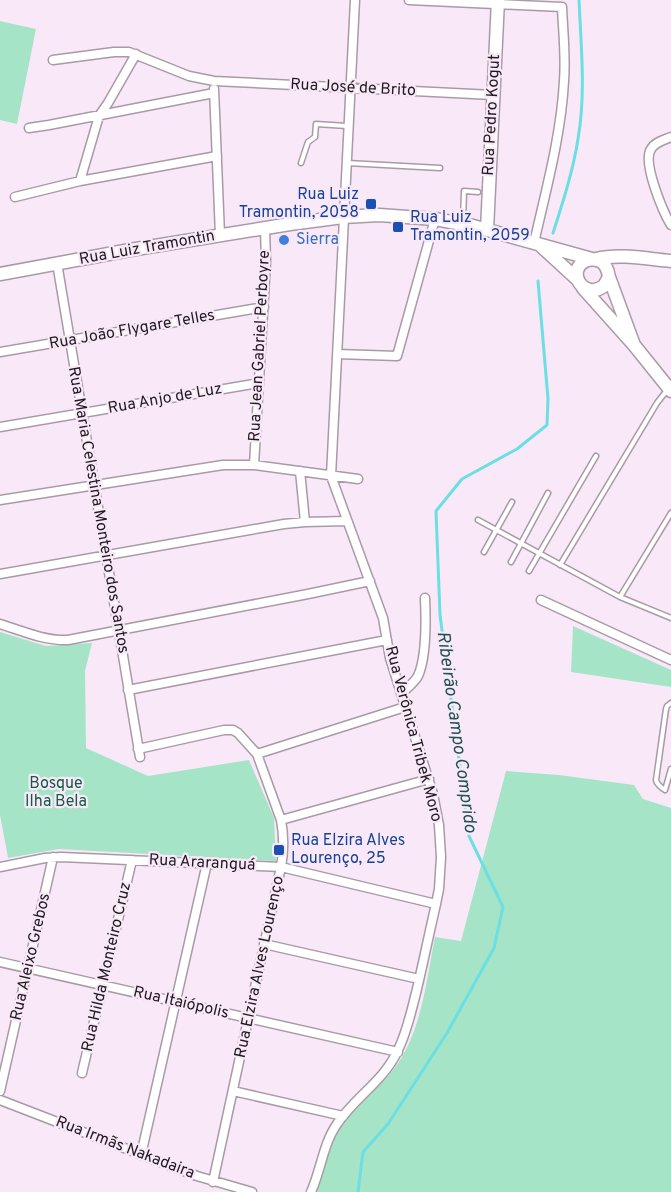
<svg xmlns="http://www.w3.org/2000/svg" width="671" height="1192" font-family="Overpass,sans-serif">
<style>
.green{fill:#a5e4c7}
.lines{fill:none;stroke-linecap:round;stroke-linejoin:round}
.stream{stroke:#6bdfe3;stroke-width:3}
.lane-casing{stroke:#a99aa8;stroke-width:7}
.street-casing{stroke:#a99aa8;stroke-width:11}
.secondary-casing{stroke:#a99aa8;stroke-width:15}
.lane{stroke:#fff;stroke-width:4}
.street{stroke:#fff;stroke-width:8}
.secondary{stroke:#fff;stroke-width:12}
.transit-dot{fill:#1a4fb4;stroke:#f9e9f8;stroke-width:2}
.shop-dot{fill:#3f7fe0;stroke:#f9e9f8;stroke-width:2}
.labels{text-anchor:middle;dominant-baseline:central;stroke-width:4.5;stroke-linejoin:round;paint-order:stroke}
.street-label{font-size:16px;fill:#201b20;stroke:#f9e9f8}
.transit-label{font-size:16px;fill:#164399;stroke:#f9e9f8;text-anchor:start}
.shop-label{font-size:16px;fill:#366cbe;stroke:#f9e9f8;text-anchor:start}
.park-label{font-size:16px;fill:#135b42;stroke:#f9e9f8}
.water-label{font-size:18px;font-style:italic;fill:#1f5254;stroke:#f9e9f8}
</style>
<rect width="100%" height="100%" fill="#f9e9f8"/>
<path class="green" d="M0,21L36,29L17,124L0,120Z
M573,626L671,670V687L571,672Z
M0,632L46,646L92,643L85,671L86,748L148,776L249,760L274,818L276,861L59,849L8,858L0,815Z
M506,771L559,775L634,785L643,799L671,808V1192H316C324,1172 331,1141 343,1124C362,1100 388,1082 403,1055C423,1020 427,976 435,937L461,941Z"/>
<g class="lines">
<path class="stream" d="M553,233C563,202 573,171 578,139C586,94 581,46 579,0
M358,1192L363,1152L388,1124L447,1033L494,948L503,907L469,836L440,615L436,511L462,479L517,449L547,425L548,399L538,281"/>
<defs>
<path id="lane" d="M301,163L308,142L315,137L316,124L347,126
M347,163L440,168
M463,221L464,191L478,192
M478,520L620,597L671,618
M484,552L512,502
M511,562L548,493
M560,565L657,403L668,389
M529,571L596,456
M620,597L671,513
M671,703L667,706L666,709L656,780C657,785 661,787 665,790L671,769"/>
<path id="street" d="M409,0L562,7C563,32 566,56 564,81C561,136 546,190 534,243
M53,60L114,52H129L189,76L214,81L493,95
M214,89L220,235
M29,128L49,125L214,93
M671,137C664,140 655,142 651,149C642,162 663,212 671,225
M80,181L99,116L108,103L136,54
M15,197L80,181L217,156
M57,263L140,757
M0,352L264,307
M337,354L397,356L435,219
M0,427L259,383
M254,465L266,262L265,228
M300,471L305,522
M0,500L223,465H254L358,479
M0,574L284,524L305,522L347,521
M541,600L671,660
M0,624C22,631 45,641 68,640L308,594L370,581
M128,690L387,640
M401,694C407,688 414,683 418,676C427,656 426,620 425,598
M138,749L224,730H233L238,733L257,754L281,820C284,836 284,851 281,867L213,1182
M257,754L405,707
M281,820L429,779
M0,867L45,858L61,857L281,867L436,904
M264,944L419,979
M0,962L398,1052
M82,1073L132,860
M0,1091L53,857
M233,1091L343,1116
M0,1100L197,1176L252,1192
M141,1155L207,863
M311,1192C321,1170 323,1144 337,1124C355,1097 384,1081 398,1050C407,1032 411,1012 416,993C423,964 429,934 436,904L439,889L441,857L439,825L433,794L390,658L383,618L331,476L355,0"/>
<path id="secondary" d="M487,230L498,0
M542,247L578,280
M596,259C620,253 647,259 671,261
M0,274L130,250L290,224L343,217L379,215L435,219L473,226L592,259
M609,277L604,286C583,301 566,271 585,261C590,259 595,259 600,261C606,264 608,270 609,277L634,345
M583,288L634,345L671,391"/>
</defs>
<use href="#lane" class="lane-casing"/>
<use href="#street" class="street-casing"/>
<use href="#secondary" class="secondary-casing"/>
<use href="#lane" class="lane"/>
<use href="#street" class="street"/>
<use href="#secondary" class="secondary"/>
</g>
<g class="transit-dot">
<rect x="365" y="198" width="12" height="12" rx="3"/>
<rect x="392" y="221" width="12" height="12" rx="3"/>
<rect x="273" y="844" width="12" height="12" rx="3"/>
</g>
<circle class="shop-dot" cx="284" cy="240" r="6"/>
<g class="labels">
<g class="street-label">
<text transform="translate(353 88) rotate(3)">Rua José de Brito</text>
<text transform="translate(492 115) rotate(-87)">Rua Pedro Kogut</text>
<text transform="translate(147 248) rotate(-10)">Rua Luiz Tramontin</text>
<text transform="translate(132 330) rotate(-10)">Rua João Flygare Telles</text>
<text transform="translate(260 346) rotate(-87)">Rua Jean Gabriel Perboyre</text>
<text transform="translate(165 399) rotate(-10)">Rua Anjo de Luz</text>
<text transform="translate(98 510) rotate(80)">Rua Maria Celestina Monteiro dos Santos</text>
<text transform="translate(413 734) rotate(75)">Rua Verônica Tribek Moro</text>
<text transform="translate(202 863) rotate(3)">Rua Araranguá</text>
<text transform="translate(31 957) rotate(-77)">Rua Aleixo Grebos</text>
<text transform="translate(107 967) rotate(-77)">Rua Hilda Monteiro Cruz</text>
<text transform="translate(260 967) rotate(-78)">Rua Elzira Alves Lourenço</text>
<text transform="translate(181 1003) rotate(13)">Rua Itaiópolis</text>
<text transform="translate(125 1148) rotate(21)">Rua Irmãs Nakadaira</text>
</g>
<g class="transit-label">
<text x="359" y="195" text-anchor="end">Rua Luiz<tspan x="359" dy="18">Tramontin, 2058</tspan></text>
<text x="410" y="218">Rua Luiz<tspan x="410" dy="18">Tramontin, 2059</tspan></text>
<text x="291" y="841">Rua Elzira Alves<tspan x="291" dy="18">Lourenço, 25</tspan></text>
</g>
<g class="shop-label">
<text x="296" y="240">Sierra</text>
</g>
<g class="park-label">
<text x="56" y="784">Bosque<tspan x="56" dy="18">Ilha Bela</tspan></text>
</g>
<g class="water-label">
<text transform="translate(456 732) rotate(82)">Ribeirão Campo Comprido</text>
</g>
</g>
</svg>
